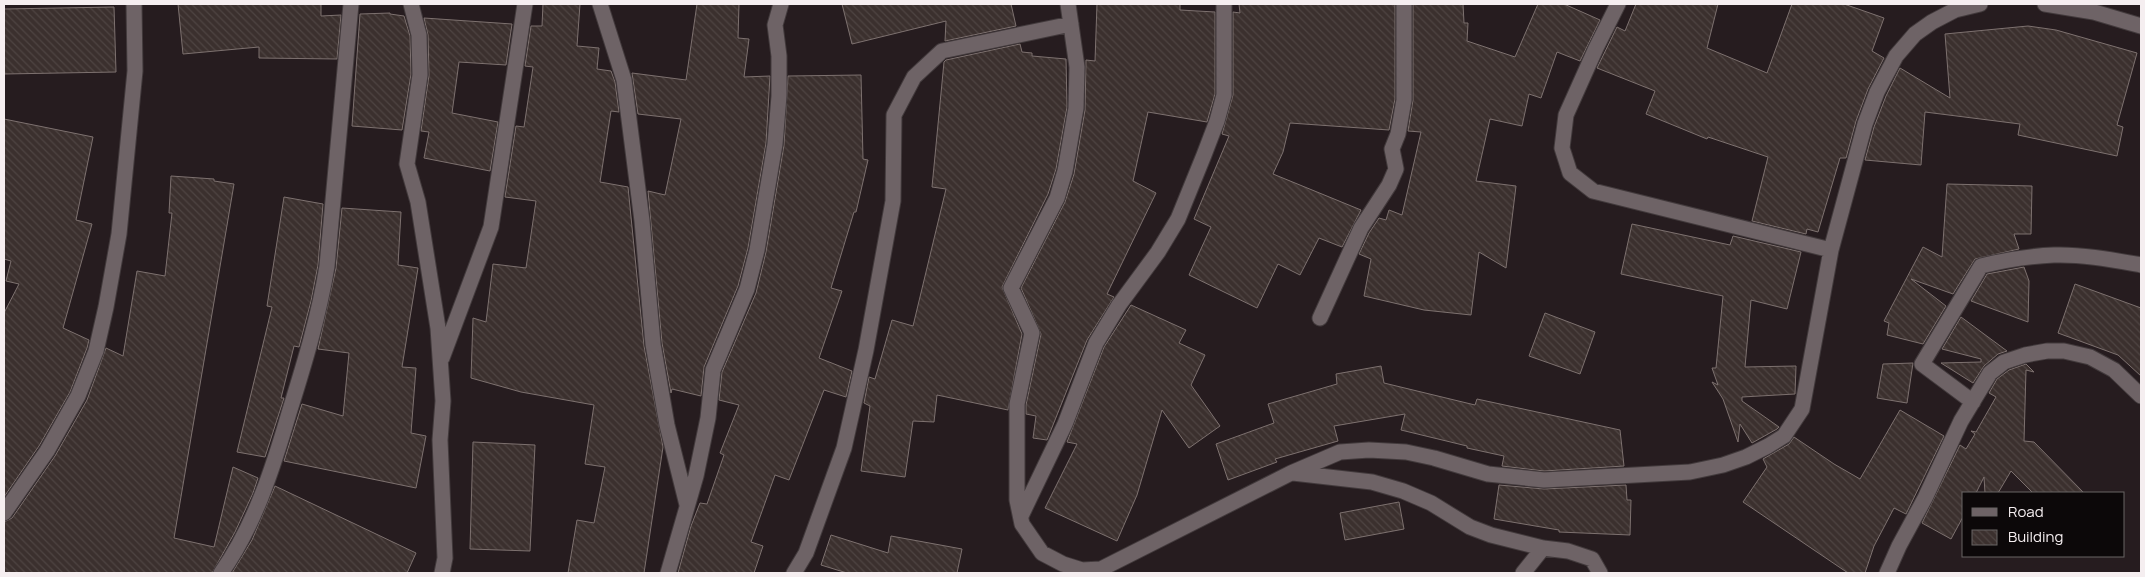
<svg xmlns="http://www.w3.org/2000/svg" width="2145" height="577" font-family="Manrope,sans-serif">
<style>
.building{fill:url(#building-back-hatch);stroke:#7d716f}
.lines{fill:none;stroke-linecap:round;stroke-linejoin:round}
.street-casing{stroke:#423a3c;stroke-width:17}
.street{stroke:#6e6366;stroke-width:15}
</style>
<defs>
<pattern id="building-back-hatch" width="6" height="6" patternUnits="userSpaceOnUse" patternTransform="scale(1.25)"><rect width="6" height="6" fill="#3b302e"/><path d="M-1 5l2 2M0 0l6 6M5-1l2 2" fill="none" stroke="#4e4442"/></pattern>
</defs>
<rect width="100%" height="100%" fill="#261c1f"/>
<path class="building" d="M178,4H321V16L341,15L337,59L259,58V47L183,54Z
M543,4H580L577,46L599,48L597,69L611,71L615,82L619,112L611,111L600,182L628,187L644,346L663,447L644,573H568L577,520L594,523L605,467L585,464L594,405L521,392L471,378L473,318L486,322L493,264L526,268L536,201L505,197L516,126L524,127L533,67L525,66L531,26H542Z
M697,4H739L738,38L749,39L744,77L770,76L766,143L748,248L738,286L704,367L701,396L672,389L671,393L662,343L648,191L665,195L681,119L638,114L632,73L686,80Z
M842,4H1011L1016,26L945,41L946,21L852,44Z
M1097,4H1180V10L1215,12V94L1207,122L1148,112L1133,181L1156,193L1107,294L1114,297L1087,340L1047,440L1033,438L1036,416L1026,414V405L1041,334L1021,288L1065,202L1074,174L1085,110L1086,60L1095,61Z
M1239,4H1395V99L1389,130L1290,123L1283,152L1273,174L1361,210L1342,247L1319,238L1300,275L1278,264L1257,308L1189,275L1211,227L1194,219L1229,136L1222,134L1233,95V12L1240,13Z
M1413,4H1463L1464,23H1468L1467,41L1515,57L1538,4H1564L1600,20L1580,61L1557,52L1541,98L1529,94L1522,126L1490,119L1476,181L1516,186L1506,268L1479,252L1471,315L1424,310L1364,296L1371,259L1359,254L1369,233L1379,218L1386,220L1389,210L1402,215L1421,132L1408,131L1413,100Z
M1636,4H1718L1707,48L1767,73L1792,4H1844L1884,18L1872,51L1884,58L1868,89L1856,121L1846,158H1840L1818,232L1807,229L1806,234L1752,221L1768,157L1708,137L1707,139L1646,114L1655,91L1597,68L1617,27L1625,31Z
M114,7L116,72L4,74V9Z
M390,13V14L404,16L410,36L411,74L402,130L352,126L360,14Z
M424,18L512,24L506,65L459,62L452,113L498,122L490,171L424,158L429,132L421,131L429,75L428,35Z
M2028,26L2056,30L2137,53L2117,125L2123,127L2117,156L2018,135L2020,124L1925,112L1921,165L1865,160L1874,127L1886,96L1900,68L1950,98L1945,34Z
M1020,44L1022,52L1032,53V56L1066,59L1067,107L1056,169L1048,194L1002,287L1022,334L1008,410L937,395L934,422L913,421L905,477L861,471L870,406L864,403L869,377L875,379L892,320L913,326L946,189L932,187L944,62L946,60Z
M861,75L863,159L868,160L856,212H854L831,288L842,291L819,358L852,371L846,397L824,390L789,480L775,475L751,542L763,546L754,573H678L691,526L700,503L707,504L724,455L720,453L739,405L719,400L722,372L756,293L766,252L784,145L788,76Z
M4,119L93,137L76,220L92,224L63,328L89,340L87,348L70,392L39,446L4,497V313L19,284L6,281L11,261L4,259Z
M171,176L214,179V181L234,184L174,538L214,547L233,467L258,478L253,493L235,532L212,573H4V522L12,518L55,456L87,400L106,348L123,356L137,271L165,276L172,213H169Z
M1947,184L2032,186L2031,234H2014L2019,249L1975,259L1953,294L1911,279L1946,306L1923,344L1887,335L1889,323L1884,321L1923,247L1942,257Z
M284,197L323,204L318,265L311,301L299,347L294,346L281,398H284L265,457L237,452L272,307L267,306Z
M342,208L401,212L398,265L418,268L402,367L416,368L411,433L426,436L416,488L284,461L302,404L343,416L349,353L318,349L336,268Z
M1632,224L1730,245L1733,236L1801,252L1787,309L1751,300L1745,367L1796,366L1795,394L1742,397V401L1779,427L1777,429L1752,443L1740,424L1738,442L1723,399L1712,382L1718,385L1712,368H1716L1723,296L1621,274Z
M2024,267L2029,281L2028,322L1971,301L1987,274Z
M2075,284L2141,308V376L2118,355L2058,333Z
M1131,305L1186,330L1179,343L1205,355L1191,385L1220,426L1189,448L1162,410L1137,495L1117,541L1045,508L1077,444L1067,442L1104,347Z
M1545,313L1595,332L1580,374L1529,356Z
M1961,317L2007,351L1998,354L1984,366L1973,383L1941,363L1981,362V359L1942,349Z
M1913,363L1907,403L1877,398L1883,364Z
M2026,364L2034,372L2026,370L2024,441L2034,442L2084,493H2033L2011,471L1998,493H1985L1984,477L1976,493H1964V515L1951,539L1922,523L1960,445L1966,449L1975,434L1971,431L1976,432L1996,397L1989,393L1997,379L2009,370Z
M1381,366L1384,383L1475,405L1477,399L1620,430L1624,466L1544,471L1502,466L1504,456L1467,448V446L1401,430L1405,414L1334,426L1338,441L1275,459L1277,462L1228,480L1216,444L1274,423L1268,404L1337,384L1336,374Z
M1900,410L1944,436L1906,514L1894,508L1874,546L1865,573H1848L1743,502L1767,467L1763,459L1789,444L1794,437L1834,464L1860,479Z
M473,442L535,445L530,551L470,549Z
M1499,485L1544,489L1626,485L1627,500H1631L1630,535L1559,532V530L1494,519Z
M275,486L416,553L407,573H232L252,540Z
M1399,502L1404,529L1345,540L1340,513Z
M831,535L888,553L891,536L962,549L957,573H847L821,565Z"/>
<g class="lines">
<defs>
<path id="street" d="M411,4L419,35L420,75L407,164L418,202L438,328L443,401L440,440L445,558L442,573
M600,4L624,80L642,221L653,344L667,425L687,505
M1068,4L1077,67L1076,108L1065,171L1057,198L1011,288L1032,333L1017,404V500L1022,524L1042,553L1063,564L1082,570L1101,569L1291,473L1340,452L1369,450L1406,452L1434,458L1488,474L1544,480L1690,472L1723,465L1746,457L1768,446L1784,436L1802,409L1831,250L1865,124L1877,92L1896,56L1915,34L1932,22L1955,10L1980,4
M1618,4L1596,48L1566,115L1562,148L1570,173L1593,191L1831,250
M2045,4L2094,12L2141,26
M1320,318L1361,228L1389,185L1396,169L1392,149L1398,134L1404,100V4
M442,358L491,227L525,4
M1973,402L1922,364L1981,266C2005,260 2029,256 2054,255C2082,254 2113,260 2141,265
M1293,473L1372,482L1403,491L1431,503L1470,527L1491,535L1543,548L1568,551L1592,559L1600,573
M4,513L47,451L78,396L96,351L106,307L119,234L135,71L134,4
M1021,516L1065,424L1096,343L1119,305L1158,252L1178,219L1204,155L1217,121L1224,95V4
M221,573C254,527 273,468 289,413C304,365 319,316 327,266L351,4
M668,573L696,476L708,418L713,370L747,289L757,250L775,144L779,96V56L775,25L781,4
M794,573L806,553L844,448L866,350L893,201L894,115L914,77L942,51L1071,24
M1523,573L1543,548
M1887,573L1899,546L1925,498L1961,421L1990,373L2004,362L2025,355L2047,351H2064L2090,357L2114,370L2141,396"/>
</defs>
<use href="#street" class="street-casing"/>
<use href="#street" class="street"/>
</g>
<rect width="2145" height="577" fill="none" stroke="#f5eef0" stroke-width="10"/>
<rect x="1962" y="492" width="162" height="65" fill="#0c0809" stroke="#696465"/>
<rect x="1972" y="508" width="25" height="8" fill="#6e6366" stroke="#696465"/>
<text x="2008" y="517" font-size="15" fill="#f5eef0">Road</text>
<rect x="1972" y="530" width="25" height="15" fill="url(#building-back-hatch)" stroke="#696465"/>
<text x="2008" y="542" font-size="15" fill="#f5eef0">Building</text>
</svg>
